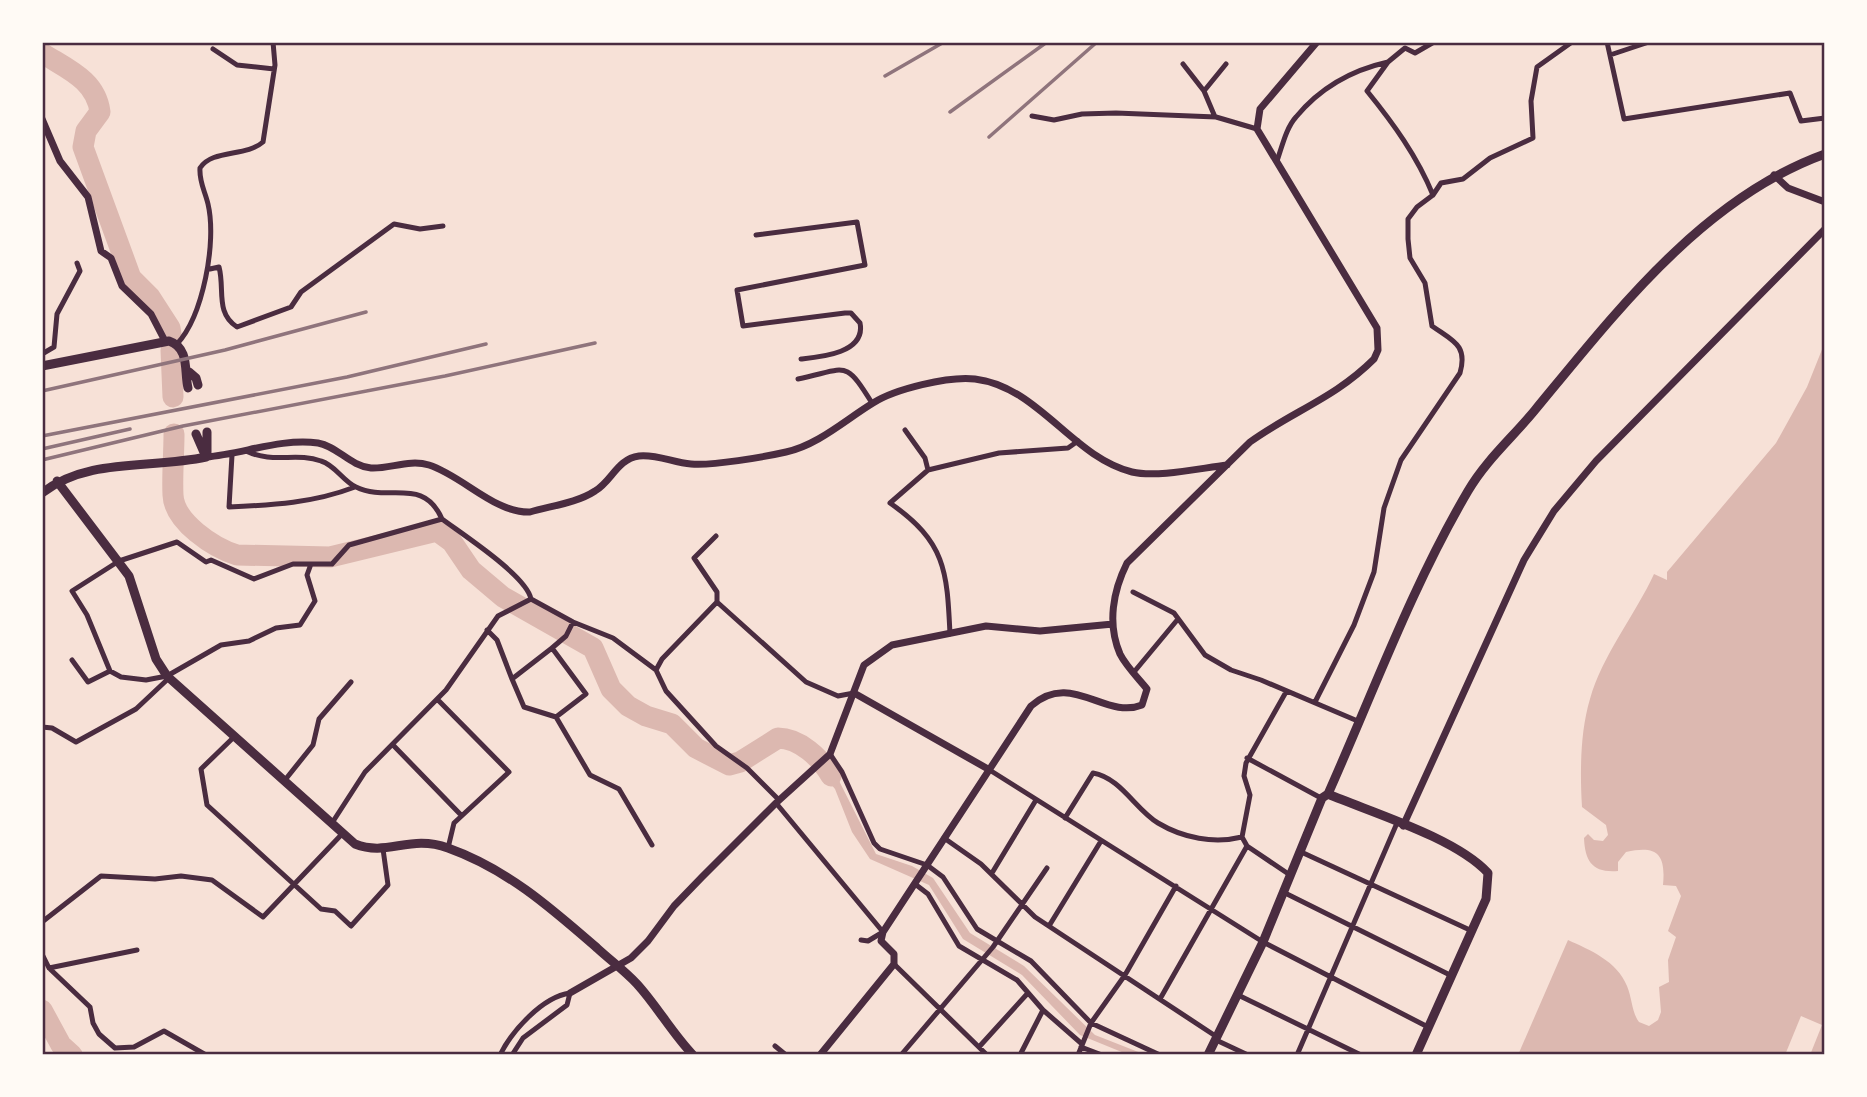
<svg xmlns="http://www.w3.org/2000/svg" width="1867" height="1097" font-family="Mulish,sans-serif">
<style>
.water{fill:#dcb8b0}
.pier{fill:#f7e1d7}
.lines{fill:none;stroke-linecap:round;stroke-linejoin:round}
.river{stroke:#dcb8b0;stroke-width:21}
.minor{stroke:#4a2c40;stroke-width:5}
.tertiary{stroke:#4a2c40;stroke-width:7}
.primary{stroke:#4a2c40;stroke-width:9}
.trunk{stroke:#4a2c40;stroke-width:9}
.rail{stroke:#8f747c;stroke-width:3.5}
.neatline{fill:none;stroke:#4a2c40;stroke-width:2.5}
</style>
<rect width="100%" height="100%" fill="#f7e1d7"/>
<path class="water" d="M1825,342V1055H1518L1568,940C1590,950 1617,961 1627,986C1632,998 1632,1013 1639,1022L1649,1026L1658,1020L1661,1012L1659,987L1669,982L1668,960L1676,937L1668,931L1681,896L1676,886L1663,885C1666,854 1657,845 1626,852L1618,862V871C1593,873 1585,862 1584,838L1588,834L1594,840L1603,841L1608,835L1606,825L1582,807C1580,773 1580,732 1590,699C1602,656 1635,615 1654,574L1667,580V572L1776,443L1807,387Z
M816,752L831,765L876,854L912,866L933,878L970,933L1024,966L1095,1035L1146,1055H1129L1080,1035L1022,975L963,939L929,885L870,859L852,832L835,789L812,762Z"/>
<path class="pier" d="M1801,1016L1822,1025L1810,1055H1785Z"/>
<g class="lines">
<path class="river" d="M42,53C67,69 96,80 100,112L86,131L83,147L131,278L150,297L170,328L171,334
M171,350L173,397
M174,434C174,454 172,475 173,495C174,522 214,548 237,555L330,557L437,531L452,542L471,570L503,597L593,648L611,689L628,706L646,716L672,724L696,748L729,765L740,762L778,738C799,738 821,758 831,776
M42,1010L61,1045L72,1055"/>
<path class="minor" d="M1607,42L1624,119L1790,93L1801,121L1825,118
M213,49L237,65L274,69
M1610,55L1649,42
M1183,64L1204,91
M1032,116L1054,120L1082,114L1116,113L1216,117L1257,129
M1215,117L1204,91L1226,64
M1277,161C1282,147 1286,128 1296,117C1320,88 1352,70 1388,62
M1433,195L1441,183L1463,179L1490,158L1533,138L1531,101L1537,67L1572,42
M756,235L857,222L865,265L737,290L743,326L845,313H851L860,323C866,353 821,357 801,359
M210,269L219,267C225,289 215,313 237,327L291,307L301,292L394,224L420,229L443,226
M177,344C203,316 217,242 208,204C205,191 199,182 200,168C212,149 246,157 263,142L275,65L273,42
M42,354L54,347L57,314L80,271L77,263
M798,379C847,369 844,358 872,403
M905,430L925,458L928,470
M246,451C273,464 296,452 321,461C335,465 343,481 356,487C389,503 423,476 442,519C462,534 527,576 531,599L573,622L613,638L656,670L666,691L716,746L747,768L779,800
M232,455L229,507C274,505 313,503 355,487
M311,564H293L254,579L211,560L206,562L177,542L119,561L72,591L87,615L110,671L121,677L146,680L167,676L221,645L249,641L276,628L300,625L315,601L307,575L311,564H332L349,545L442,519
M1133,592L1174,613L1205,655L1231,670L1261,680L1360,722
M717,602L806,682L838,696L854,693
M487,630L497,640L512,679L552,648L586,694L556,717L524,707L512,679
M950,634C947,571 946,542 890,503L928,470L999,453L1068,448L1078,441
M552,648L566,636L573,622
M72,660L88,682L110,671
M656,670L662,659L717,602V592L694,558L716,536
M1134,672L1178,619
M438,700L509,772L454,823L448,848
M1315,702L1354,625L1374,572L1384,508L1401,460L1460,373C1468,345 1453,341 1432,326L1425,283L1410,258L1408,239V219L1417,207L1433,195C1417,156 1393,123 1367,91L1388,62L1405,48L1415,53L1434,42
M556,717L590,775L619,789L652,845
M42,727L52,728L76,742L136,709L169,678
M235,736L201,769L207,805L321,909L335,911L351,926L388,885L383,849
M393,745L461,815
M830,754L842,772L874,843L880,849L927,865L943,877L977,929L1031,961L1091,1023L1160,1055
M1247,758L1321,798
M988,769L1263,942L1428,1027
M285,780L313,745L319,719L351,682
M776,803L883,932L868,941L861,940
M1065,818L1093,773C1121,778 1135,809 1158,823C1183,838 1214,844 1242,837
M332,823L365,772L446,690L498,616L531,599
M944,838L981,864L1035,917L1217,1037
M1247,846L1290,875
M1299,851L1472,931
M992,873L1036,800
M915,884L928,894L959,946L1017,980L1043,1010L1082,1044
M1283,892L1452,976
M42,922L101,876L155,879L181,876L212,880L263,917L343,833
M1049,926L1101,841
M42,954L49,968L90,1007L93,1023L99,1034L115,1048L134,1047L164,1031L206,1055
M894,964L987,1055
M49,968L137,950
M1238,995L1361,1055
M1160,999L1247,846L1242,837L1250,795L1244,776L1246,763L1286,692
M1216,1040L1248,1055
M775,1046L786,1055
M979,1047L1027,994
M1081,1047L1102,1055
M500,1055C512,1031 542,997 570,993L567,1005L523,1038L512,1055
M901,1055L993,947L1047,868
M1020,1055L1043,1010
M1078,1055L1091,1023L1125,975L1176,886
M1297,1055L1397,823"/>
<path class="tertiary" d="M42,119L60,161L88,197L101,251L111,258L122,286L151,314L165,341
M1774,175L1788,188L1825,202
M206,457C243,454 280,438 318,443C337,446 350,466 371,468C390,469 409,459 429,465C463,476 494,513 530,512C550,506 577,503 595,491C612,481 617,459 639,456C657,454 674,463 691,464C712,466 764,457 786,452C818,445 845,420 873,403C895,389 948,376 975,379C1039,387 1072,457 1132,472C1157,478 1201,468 1227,465
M854,693L988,769
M1403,826L1524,560L1554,511L1596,461L1825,229
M570,993L631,958L648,941L674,906L702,877L776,803L830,754L864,665L892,645L986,626L1040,631L1113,624
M820,1055L894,964V954L881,941L883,932L1031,706C1071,670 1105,720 1142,705L1147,689C1138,678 1126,666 1120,654C1107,624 1113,591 1127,563L1250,442C1293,411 1335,398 1374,359L1378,350L1377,328L1257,129L1260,109L1317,42"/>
<path class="primary" d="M42,366L169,341C190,348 184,372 188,388
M189,372L196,378L198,385
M196,434L206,457
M207,456V432
M57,481L129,576L156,659L167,676L355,844C388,857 409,834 448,848C507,869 551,908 597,948C610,960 625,971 637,984C657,1006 672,1033 693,1055
M42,493C88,457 152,469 206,457"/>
<path class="trunk" d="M1328,794C1373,813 1456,838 1488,873L1486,899L1416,1055
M1208,1055L1263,942L1322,798L1328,794C1373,693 1412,586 1468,491C1486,460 1513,437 1535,410C1616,312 1703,198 1825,154"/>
<path class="rail" d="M885,76L944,42
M950,112L1047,42
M989,137L1097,42
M42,391L225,350L366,312
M42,436L347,377L486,344
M42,449L130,429
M42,460L183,426L445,376L595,343"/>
</g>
<rect width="1867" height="1097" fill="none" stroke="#fffaf5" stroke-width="88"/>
<rect x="44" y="44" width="1779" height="1009" class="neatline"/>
</svg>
